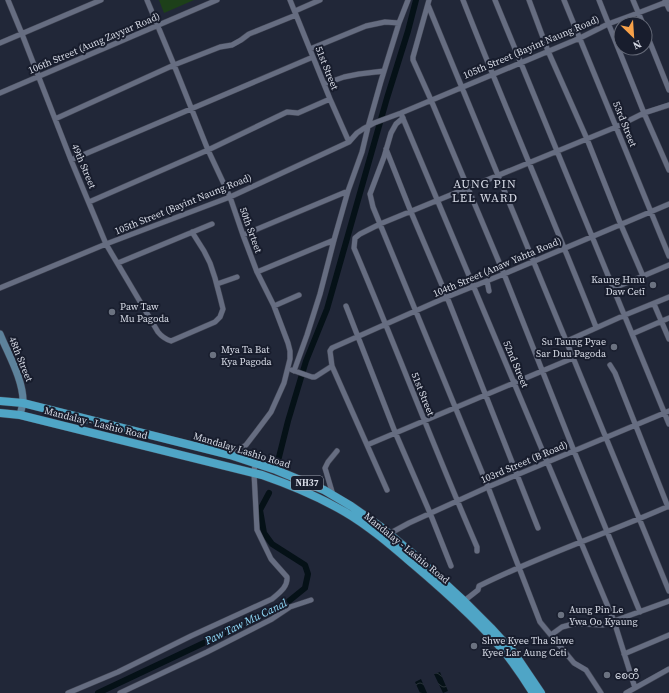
<svg xmlns="http://www.w3.org/2000/svg" width="669" height="693" font-family="'Source Serif 4','Noto Sans Myanmar',serif">
<style>
.grass{fill:#1d4019}
.water{fill:url(#water-waves)}
.lines{fill:none;stroke-linecap:round;stroke-linejoin:round}
.canal{stroke:#051117;stroke-width:6}
.minor-casing{stroke:#404453;stroke-width:6}
.secondary-casing{stroke:#404453;stroke-width:8}
.trunk-casing{stroke:#404453;stroke-width:9}
.minor{stroke:#666d81;stroke-width:5}
.secondary{stroke:#5d829b;stroke-width:7}
.trunk{stroke:#4fa5c6;stroke-width:8}
.worship-dot{fill:#6b7280;stroke:#181d2d;stroke-width:1.5}
.labels{text-anchor:middle;dominant-baseline:central;stroke-width:4;stroke-linejoin:round;paint-order:stroke}
.shield{fill:#181d2d;stroke:#9ea2ae;stroke-width:1}
.shield-label{font-size:9px;font-weight:bold;fill:#d7dbe6}
.street-label{font-size:10px;fill:#d7dbe6;stroke:#181d2d}
.poi-label{font-size:10px;fill:#d7dbe6;stroke:#181d2d;text-anchor:start}
.water-label{font-size:11px;font-style:italic;fill:#92dcfb;stroke:#181d2d}
.quarter-label{font-size:12px;letter-spacing:1px;fill:#d7dbe6;stroke:#181d2d}
</style>
<defs>
<pattern id="water-waves" width="16" height="10" patternUnits="userSpaceOnUse"><rect width="16" height="10" fill="#051117"/><path d="M0 5q4-4 8 0t8 0" fill="none" stroke="#293339"/></pattern>
</defs>
<rect width="100%" height="100%" fill="#212738"/>
<path class="grass" d="M159,0H194L164,13Z"/>
<path class="water" d="M440,672L448,691L443,693L434,674Z
M421,679L427,693H420L415,682Z"/>
<g class="lines">
<path class="canal" d="M277,465L288,421L306,361L327,309L387,98L408,31L416,0
M98,693L284,605L305,588L308,574L305,565L272,544L264,533L260,510L269,493"/>
<defs>
<path id="minor" d="M8,0L22,34L71,160L106,244L158,332C162,337 165,339 171,341L215,322L220,317L223,309L220,297L215,278L210,263L204,251L192,232
M147,0L174,65L208,150L230,197L243,235L257,272L274,306L288,343L290,351V359L284,383L271,412L256,432L246,445L230,455
M290,0L330,99L349,142
M429,0L413,57V60L431,100L504,274L574,451L640,612
M463,0C506,110 553,218 596,327
M495,0L669,424
M529,0L548,51L587,139L621,225L643,276L614,288
M564,0L669,256
M599,0L644,113L669,170
M633,0L643,24
M665,0L669,9
M428,5L669,591
M295,11L320,0
M645,30L669,90
M0,43L101,0
M310,49L366,26L385,22L399,23
M324,84L344,77L359,74L384,71
M0,93L217,0
M402,116L614,621L635,688
M403,118L396,124L391,133L384,157L370,194L373,207L488,487L540,622L574,663L586,670L601,693
M55,119L174,65L220,47L232,45L241,40L249,34L296,15
M386,149L411,212L447,297L538,528
M71,160L313,57
M89,202L208,150L287,112L298,113L330,99
M243,235L348,191
M118,263L212,224
M257,272L334,240
M643,276L669,265
M487,281L489,291
M217,284L237,277
M0,288L106,244L230,197L349,142L357,133L363,129L374,123L401,113L580,38L608,24L638,13L669,1
M654,304L669,339
M274,306L299,295
M346,306L395,432L430,513L451,566
M632,334L669,318
M567,341L625,315L669,297
M610,365L615,373L668,507
M292,370L312,377H315L332,366
M294,371L307,335L320,294L334,240L348,191L362,152L368,127L381,81L399,23L408,0
M367,445L573,358
M387,490L332,366L330,351L332,348L447,297L504,274L669,204
M333,495L325,468L328,462L337,451
M387,535L409,523L488,487L669,411
M477,551V547C434,448 396,347 354,248L355,238L360,234L380,224L616,127L644,113L669,105
M464,601L478,590L479,586C541,555 606,534 669,506
M551,635L562,627L573,624H584L603,625L669,601
M624,654L669,635
M68,693L118,672L191,636L272,599C279,593 288,587 287,577L271,559L257,530L254,473L255,463
M120,693L207,652L272,619L290,607L311,600
M626,693L669,669"/>
<path id="secondary" d="M0,334C8,354 24,381 23,403C22,407 21,411 20,415"/>
<path id="trunk" d="M0,401L23,403L230,455L276,470L324,490L351,506L381,527L412,553L464,601L491,628L514,653L541,693
M0,413L20,415L262,475C291,485 319,497 345,512C369,526 392,546 413,564C446,592 480,622 507,655C516,667 525,680 533,693"/>
</defs>
<use href="#minor" class="minor-casing"/>
<use href="#secondary" class="secondary-casing"/>
<use href="#trunk" class="trunk-casing"/>
<use href="#minor" class="minor"/>
<use href="#secondary" class="secondary"/>
<use href="#trunk" class="trunk"/>
</g>
<g class="worship-dot">
<circle cx="653" cy="285" r="4"/>
<circle cx="112" cy="312" r="4"/>
<circle cx="614" cy="347" r="4"/>
<circle cx="213" cy="355" r="4"/>
<circle cx="561" cy="615" r="4"/>
<circle cx="474" cy="646" r="4"/>
<circle cx="607" cy="675" r="4"/>
</g>
<g class="labels">
<rect class="shield" x="291" y="476" width="32" height="14" rx="3"/>
<g class="shield-label">
<text x="307" y="483">NH37</text>
</g>
<g class="street-label">
<text transform="translate(94 43) rotate(-23)">106th Street (Aung Zayyar Road)</text>
<text transform="translate(531 47) rotate(-23)">105th Street (Bayint Naung Road)</text>
<text transform="translate(327 68) rotate(68)">51st Street</text>
<text transform="translate(625 124) rotate(68)">53rd Street</text>
<text transform="translate(84 166) rotate(67)">49th Street</text>
<text transform="translate(183 204) rotate(-22)">105th Street (Bayint Naung Road)</text>
<text transform="translate(251 230) rotate(70)">50th Srteet</text>
<text transform="translate(497 267) rotate(-23)">104th Street (Anaw Yahta Road)</text>
<text transform="translate(21 359) rotate(68)">48th Street</text>
<text transform="translate(516 364) rotate(67)">52nd Street</text>
<text transform="translate(423 394) rotate(68)">51st Street</text>
<text transform="translate(96 423) rotate(14)">Mandalay - Lashio Road</text>
<text transform="translate(242 450) rotate(17)">Mandalay Lashio Road</text>
<text transform="translate(524 462) rotate(-23)">103rd Street (B Road)</text>
<text transform="translate(407 548) rotate(39)">Mandalay - Lashio Road</text>
</g>
<g class="poi-label">
<text x="645" y="279" text-anchor="end">Kaung Hmu<tspan x="645" dy="12">Daw Cetī</tspan></text>
<text x="120" y="306">Paw Taw<tspan x="120" dy="12">Mu Pagoda</tspan></text>
<text x="606" y="341" text-anchor="end">Su Taung Pyae<tspan x="606" dy="12">Sar Duu Pagoda</tspan></text>
<text x="221" y="349">Mya Ta Bat<tspan x="221" dy="12">Kya Pagoda</tspan></text>
<text x="569" y="609">Aung Pin Le<tspan x="569" dy="12">Ywa Oo Kyaung</tspan></text>
<text x="482" y="640">Shwe Kyee Tha Shwe<tspan x="482" dy="12">Kyee Lar Aung Ceti</tspan></text>
<text x="615" y="675">စေတီ</text>
</g>
<g class="water-label">
<text transform="translate(246 622) rotate(-26)">Paw Taw Mu Canal</text>
</g>
<g class="quarter-label">
<text x="485" y="184">AUNG PIN<tspan x="485" dy="14">LEL WARD</tspan></text>
</g>
</g>
<g transform="translate(633 36) rotate(155)"><circle r="19" fill="#181d2d" stroke="#646977"/>
<path d="M0-3L7 15L0 10L-7 15Z" fill="#f7a149"/>
<text y="-6" font-size="11" font-weight="bold" text-anchor="middle" fill="#d7dbe6">N</text>
</g>
</svg>
